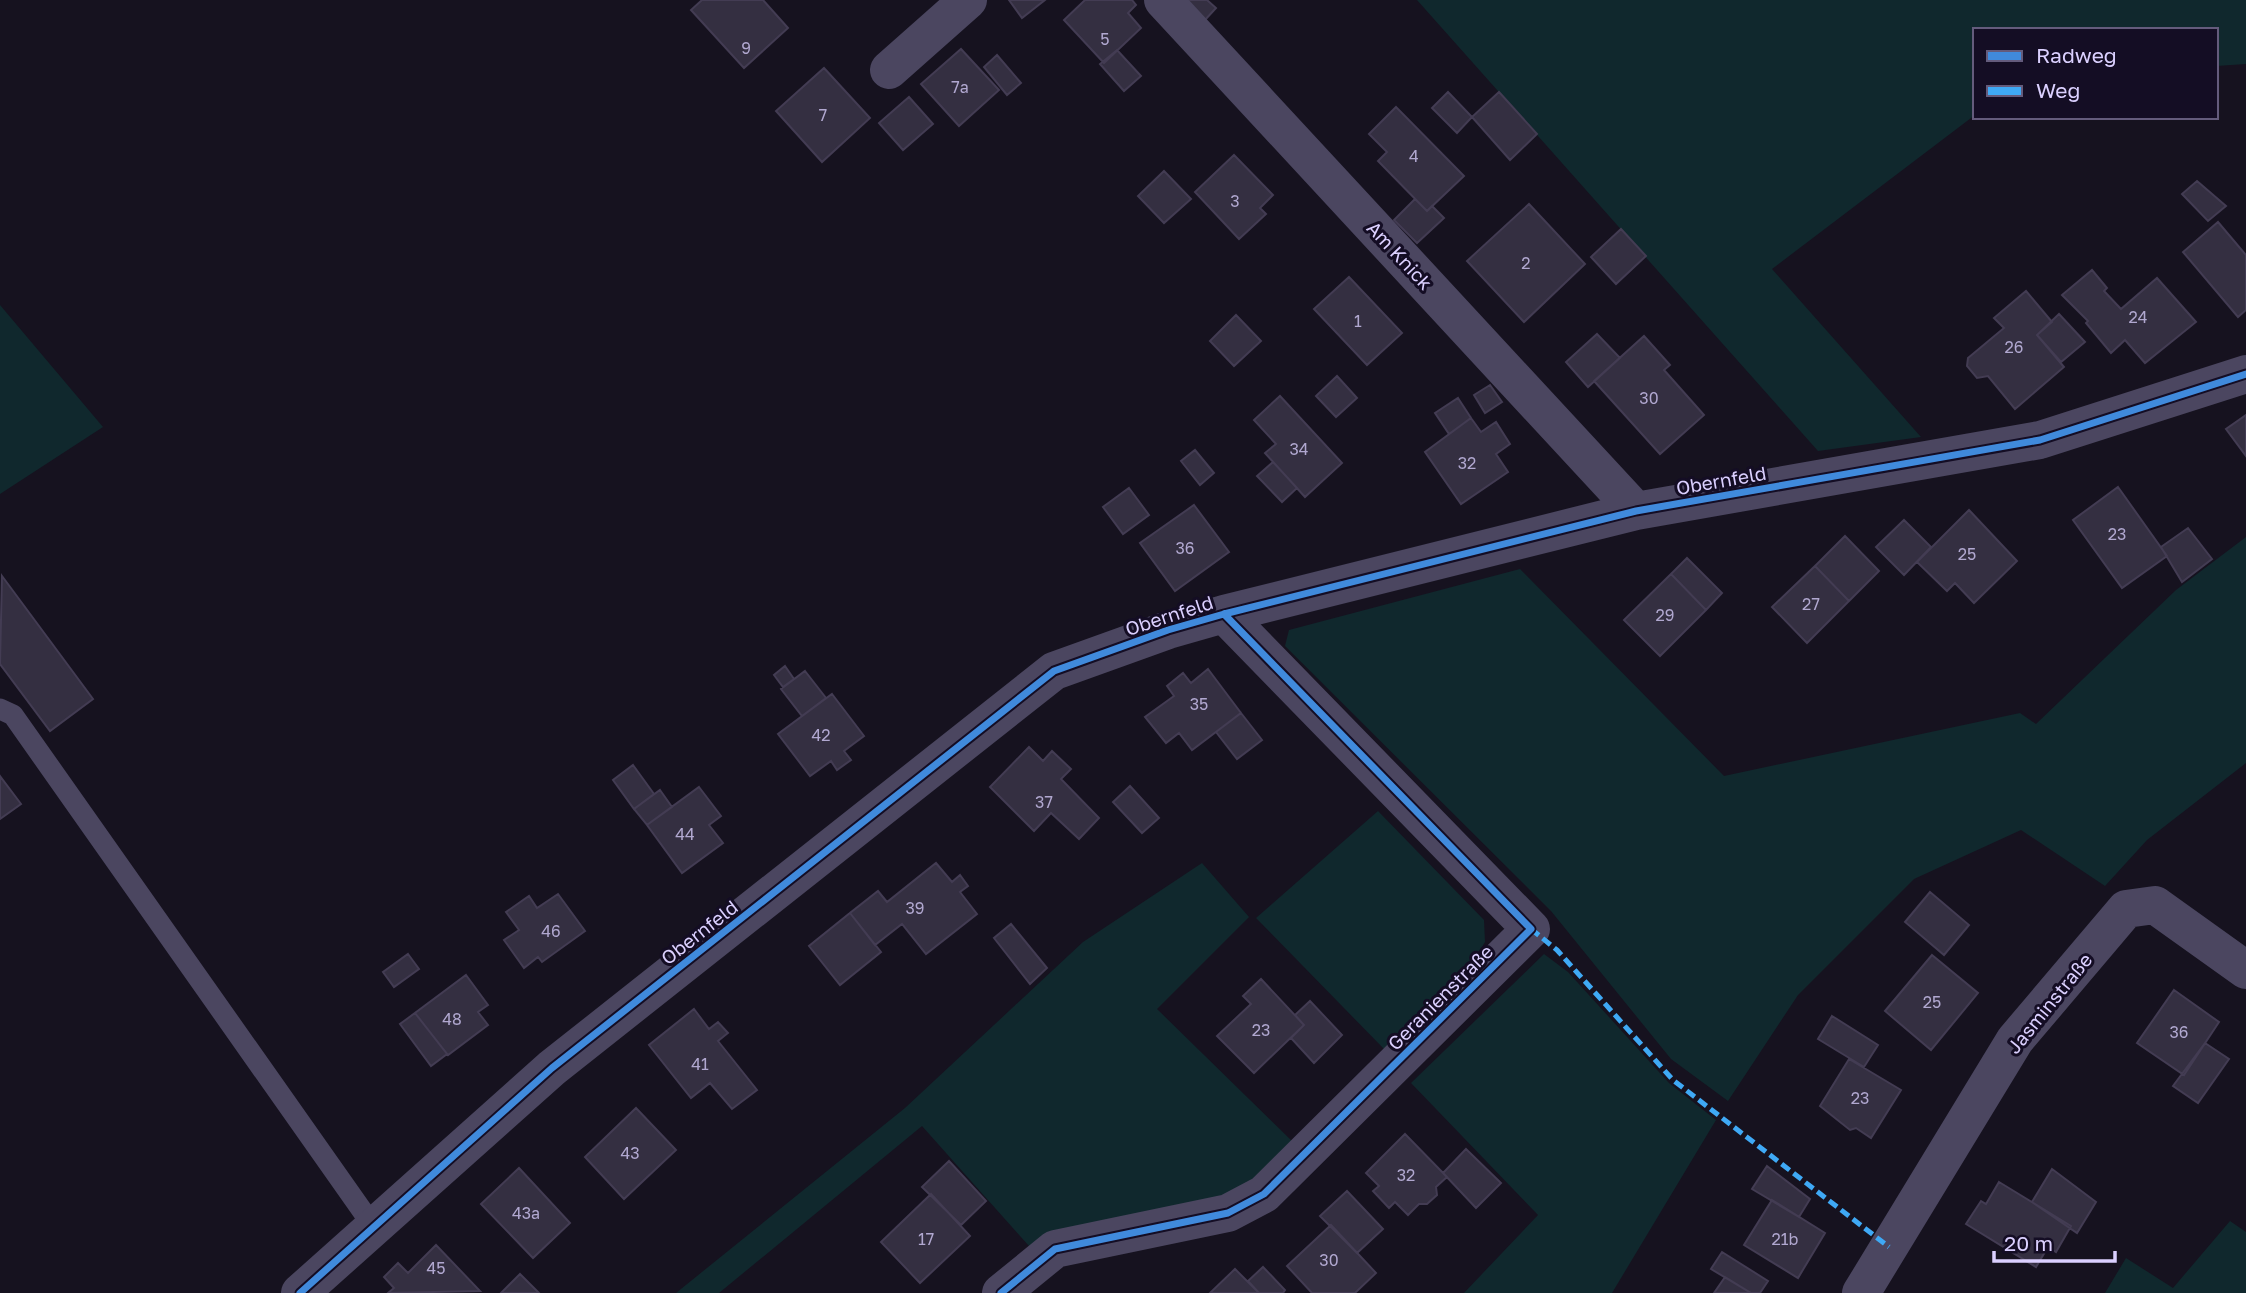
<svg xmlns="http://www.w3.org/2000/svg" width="2246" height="1293" font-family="'Golos Text',sans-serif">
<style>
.green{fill:#10282d}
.building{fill:#342f41;stroke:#433c53;stroke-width:2}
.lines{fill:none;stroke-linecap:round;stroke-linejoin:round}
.service{stroke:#4b4660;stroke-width:21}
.minor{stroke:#4b4660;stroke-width:38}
.quiet{stroke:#3fa9f5;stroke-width:5;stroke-dasharray:10 5;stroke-linecap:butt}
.cycleway-casing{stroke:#140d24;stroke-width:11}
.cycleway{stroke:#408adc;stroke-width:7}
.labels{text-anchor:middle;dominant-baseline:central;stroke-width:6;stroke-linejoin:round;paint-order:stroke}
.number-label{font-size:16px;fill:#b1a8d0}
.street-label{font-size:19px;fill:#dbd0ff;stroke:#140d24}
</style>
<rect width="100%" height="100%" fill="#16121f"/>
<path class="green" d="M1417,0H2246V64L2216,66V30H1975V115L1772,269L1921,437L1818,451Z
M0,305L103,427L0,494Z
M2246,537V763L2147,840L2105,886L2021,830L1914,879L1798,995L1728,1101L1671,1059L1551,911L1285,646L1289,630L1520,569L1724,776L2020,713L2036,724L2176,590Z
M1378,811L1484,920L1485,942L1470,966L1385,1050L1256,918Z
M1202,863L1249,917L1157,1009L1294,1143L1234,1197L1029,1246L922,1126L719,1293H676L905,1108L1083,942Z
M1544,954L1568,972L1669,1083L1716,1120L1612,1293H1464L1538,1215L1411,1083Z
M2230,1221L2246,1232V1293H2105L2126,1258L2173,1288Z"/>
<path class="building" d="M702,0H763L788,28L744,68L691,10Z
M1009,0H1045L1022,18Z
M1085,0H1132L1136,5L1128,13L1141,28L1104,63L1064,20Z
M1182,0H1207L1216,8L1204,21Z
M961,49L999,90L959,126L921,84Z
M1117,50L1141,76L1124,91L1100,64Z
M997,55L1021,83L1007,95L984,67Z
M824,68L870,118L822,162L776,111Z
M1448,92L1472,117L1457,133L1432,108Z
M1499,92L1537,134L1510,160L1472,117Z
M909,97L933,124L903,150L879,123Z
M1396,107L1464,176L1427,211L1378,161L1387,152L1369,134Z
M1234,155L1273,195L1260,208L1266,214L1239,239L1195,192Z
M1164,171L1191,199L1164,223L1138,196Z
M2197,181L2226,206L2208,221L2182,194Z
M1415,199L1427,211L1432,206L1444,218L1417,243L1394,220Z
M1529,204L1585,264L1524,322L1467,261Z
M2218,222L2246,255V310L2238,317L2183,252Z
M1621,229L1646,256L1616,284L1591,257Z
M2092,270L2107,288L2104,291L2121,309L2157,278L2196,322L2145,363L2125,340L2111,353L2086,323L2088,321L2062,295Z
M1349,277L1402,333L1367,365L1314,309Z
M2026,291L2052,322L2037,335L2064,367L2015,409L1988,376L1977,378L1967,366L1968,358L2004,328L1994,318Z
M2059,314L2085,342L2061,362L2037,335Z
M1236,315L1261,341L1234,366L1210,341Z
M1597,334L1620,358L1588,387L1566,362Z
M1644,336L1670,365L1664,370L1704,415L1660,454L1594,381Z
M1337,376L1357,398L1336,417L1316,396Z
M1490,385L1502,402L1485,413L1474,395Z
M1280,396L1342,463L1305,497L1265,453L1276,444L1254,420Z
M1458,398L1471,418L1449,434L1435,413Z
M2246,415V456L2226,429Z
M1471,418L1481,432L1496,422L1510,444L1496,454L1508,472L1461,504L1425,452Z
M1195,450L1214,473L1200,485L1181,461Z
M1273,462L1297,488L1282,502L1257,476Z
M2118,487L2167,556L2122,588L2073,520Z
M1129,488L1149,515L1123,534L1103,507Z
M1194,505L1229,552L1175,591L1140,543Z
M1969,510L2017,561L1974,603L1955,583L1947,591L1917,562Z
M1904,520L1931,547L1904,575L1876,547Z
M2188,528L2212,559L2182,582L2161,547Z
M1845,536L1879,571L1849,601L1815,566Z
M1687,558L1722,593L1706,610L1671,574Z
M1815,566L1849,601L1807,643L1772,607Z
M1671,574L1706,610L1660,656L1624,620Z
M2,576L93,699L50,731L0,664Z
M785,666L794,679L783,687L774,675Z
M1208,669L1241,713L1192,750L1179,733L1166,743L1145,717L1174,696L1167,686L1183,673L1191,683Z
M805,671L826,698L802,716L781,689Z
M832,694L864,736L844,751L851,760L837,770L831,761L810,776L778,734Z
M1241,713L1262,740L1237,759L1216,732Z
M1029,747L1043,761L1052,751L1071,769L1061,779L1099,818L1079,839L1051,813L1034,831L990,787Z
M633,765L654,794L634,809L613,780Z
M0,776L21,804L0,819Z
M1130,786L1159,818L1142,833L1113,802Z
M699,787L721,816L709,825L723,843L682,873L647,825Z
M660,790L672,807L647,825L634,809Z
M936,863L952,882L960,875L968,886L960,892L977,914L926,954L902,924L875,945L850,913L878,891L887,902Z
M1930,892L1969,925L1944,955L1905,922Z
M558,894L585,931L542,962L538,957L524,968L504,940L519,930L506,912L529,896L537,908Z
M850,913L881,952L840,985L809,946Z
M1011,924L1047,968L1030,984L994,938Z
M408,954L419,969L394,987L383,972Z
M1932,955L1978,993L1931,1050L1885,1011Z
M466,975L488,1005L478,1012L488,1025L448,1055L415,1013Z
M1261,979L1304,1025L1254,1073L1217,1036L1251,1004L1243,996Z
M2174,990L2219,1022L2184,1075L2137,1043Z
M1310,1001L1342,1035L1314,1063L1291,1038L1304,1025L1295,1015Z
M694,1009L709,1029L718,1022L728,1033L718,1041L757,1090L732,1109L710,1083L691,1098L649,1045Z
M415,1013L447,1054L431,1066L400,1024Z
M1832,1016L1878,1045L1864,1067L1818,1039Z
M2205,1043L2229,1059L2198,1103L2173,1086Z
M1849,1059L1901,1090L1871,1138L1856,1128L1850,1130L1820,1106Z
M636,1108L676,1150L624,1199L585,1157Z
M1405,1134L1447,1177L1436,1187L1437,1195L1427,1204H1419L1408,1215L1395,1202L1389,1208L1373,1191L1379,1186L1366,1173Z
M1466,1149L1501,1183L1476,1208L1443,1173Z
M949,1161L986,1201L961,1225L922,1187Z
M1767,1166L1810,1199L1799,1217L1752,1189Z
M519,1168L570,1223L533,1258L481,1204Z
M2052,1169L2096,1202L2077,1233L2032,1202Z
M1999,1182L2071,1226L2056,1252L2048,1247L2036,1267L1966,1224L1981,1201L1986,1204Z
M1347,1191L1383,1229L1357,1253L1320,1216Z
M931,1194L970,1236L920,1283L881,1242Z
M1772,1200L1825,1233L1798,1278L1744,1245Z
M1331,1225L1376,1273L1355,1293H1312L1287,1266Z
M436,1245L480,1291L388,1293L394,1288L384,1277L398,1263L408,1273Z
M1722,1252L1768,1281L1760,1293H1751L1711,1269Z
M1263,1267L1285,1290L1283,1293H1259L1248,1281Z
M1235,1269L1259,1293H1210Z
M520,1274L539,1293H501Z
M1725,1277L1751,1293H1714Z"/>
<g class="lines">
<path class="service" d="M0,709L13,715L373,1226"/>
<path class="minor" d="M1163,0L1636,511
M889,70L968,0
M300,1293L552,1068L1054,671L1168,630L1224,614L1636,511L2040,440L2246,374
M1001,1293L1055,1249L1228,1213L1264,1194L1531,929L1224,614
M1861,1293L2015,1040L2126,909L2155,905L2246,970"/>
<path class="quiet" d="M1531,929L1557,950L1673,1080L1889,1247"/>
<defs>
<path id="cycleway" d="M300,1293L552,1068L1054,671L1168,630L1224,614L1636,511L2040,440L2246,374
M1001,1293L1055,1249L1228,1213L1264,1194L1531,929L1224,614"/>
</defs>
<use href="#cycleway" class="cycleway-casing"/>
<use href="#cycleway" class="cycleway"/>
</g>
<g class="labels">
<g class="number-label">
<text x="1105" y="39">5</text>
<text x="746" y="48">9</text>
<text x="960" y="87">7a</text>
<text x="823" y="115">7</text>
<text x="1414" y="156">4</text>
<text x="1235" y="201">3</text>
<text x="1526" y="263">2</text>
<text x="2138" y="317">24</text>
<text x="1358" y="321">1</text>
<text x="2014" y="347">26</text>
<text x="1649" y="398">30</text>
<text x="1299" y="449">34</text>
<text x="1467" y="463">32</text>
<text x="2117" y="534">23</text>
<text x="1185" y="548">36</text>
<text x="1967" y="554">25</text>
<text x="1811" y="604">27</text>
<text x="1665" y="615">29</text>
<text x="1199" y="704">35</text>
<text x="821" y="735">42</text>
<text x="1044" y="802">37</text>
<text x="685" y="834">44</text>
<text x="915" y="908">39</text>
<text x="551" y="931">46</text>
<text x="1932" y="1002">25</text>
<text x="452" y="1019">48</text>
<text x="1261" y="1030">23</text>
<text x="2179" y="1032">36</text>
<text x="700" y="1064">41</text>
<text x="1860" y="1098">23</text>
<text x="630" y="1153">43</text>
<text x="1406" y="1175">32</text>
<text x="526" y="1213">43a</text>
<text x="926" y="1239">17</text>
<text x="1785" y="1239">21b</text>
<text x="1329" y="1260">30</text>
<text x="436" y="1268">45</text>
</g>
<g class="street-label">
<text transform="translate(1400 255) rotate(47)">Am Knick</text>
<text transform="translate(1721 480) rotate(-10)">Obernfeld</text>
<text transform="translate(1169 615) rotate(-18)">Obernfeld</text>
<text transform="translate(699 932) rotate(-38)">Obernfeld</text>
<text transform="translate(1440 997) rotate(-45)">Geranienstraße</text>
<text transform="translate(2049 1003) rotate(-51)">Jasminstraße</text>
</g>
</g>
<rect x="1973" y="28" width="245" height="91" fill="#140d24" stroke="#645b7c" stroke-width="2"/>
<rect x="1987" y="51" width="35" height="10" fill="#408adc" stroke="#645b7c" stroke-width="2"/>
<text x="2036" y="63" font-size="21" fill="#dbd0ff">Radweg</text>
<rect x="1987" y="86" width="35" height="10" fill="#3fa9f5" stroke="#645b7c" stroke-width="2"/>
<text x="2036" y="98" font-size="21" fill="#dbd0ff">Weg</text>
<path d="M1994 1251v10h121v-10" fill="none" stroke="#dbd0ff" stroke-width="3.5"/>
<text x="2004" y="1251" font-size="21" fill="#dbd0ff" stroke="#140d24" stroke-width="5" paint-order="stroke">20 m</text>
</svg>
